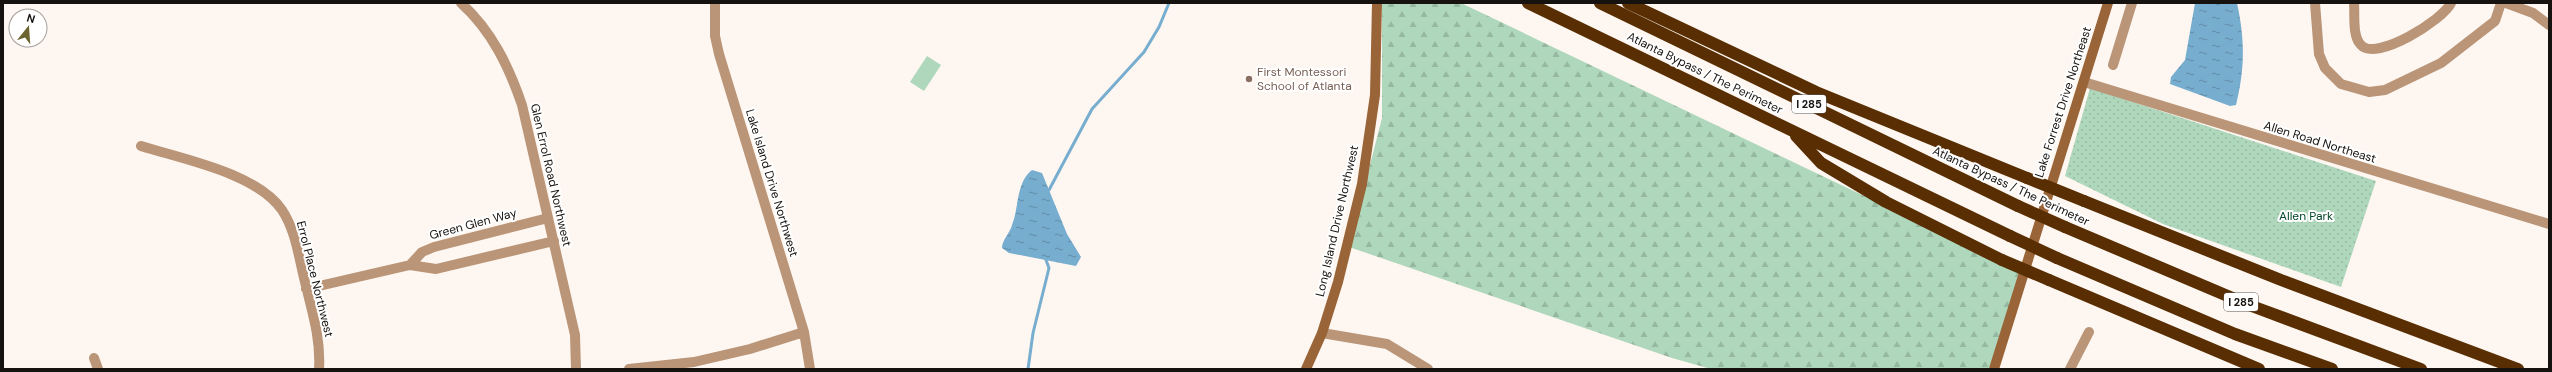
<svg xmlns="http://www.w3.org/2000/svg" width="2552" height="372" font-family="'DM Sans',sans-serif">
<style>
.forest{fill:url(#forest-firs)}
.park{fill:url(#park-dots)}
.pitch{fill:#afd7bc}
.water{fill:url(#water-ripples)}
.lines{fill:none;stroke-linecap:round;stroke-linejoin:round}
.stream{stroke:#77adcf;stroke-width:3}
.street{stroke:#ba9578;stroke-width:10}
.secondary{stroke:#996437;stroke-width:10}
.highway{stroke:#582e02;stroke-width:12}
.highway-bridge{stroke:#582e02;stroke-width:12}
.education-dot{fill:#8d6e63;stroke:#fff;stroke-width:1.5}
.labels{text-anchor:middle;dominant-baseline:central;stroke-width:4;stroke-linejoin:round;paint-order:stroke}
.shield{fill:#fff;stroke:#5c5957;stroke-width:1}
.shield-label{font-size:11px;font-weight:bold;fill:#16120f}
.education-label{font-size:12px;fill:#785e54;stroke:#fff;text-anchor:start}
.street-label{font-size:12px;fill:#16120f;stroke:#fff}
.park-label{font-size:12px;fill:#044828;stroke:#fff}
</style>
<defs>
<pattern id="forest-firs" width="22" height="20" patternUnits="userSpaceOnUse"><rect width="22" height="20" fill="#afd7bc"/><path d="M5 1l3.5 6h-7zM16 11l3.5 6h-7z" fill="#96b8a0"/></pattern>
<pattern id="park-dots" width="8" height="8" patternUnits="userSpaceOnUse"><rect width="8" height="8" fill="#afd7bc"/><path d="M2 2h.1M6 6h.1" fill="none" stroke="#96b8a0" stroke-width="1.8" stroke-linecap="round"/></pattern>
<pattern id="water-ripples" width="26" height="14" patternUnits="userSpaceOnUse"><rect width="26" height="14" fill="#77adcf"/><path d="M2 4q2-2 4 0t4 0M15 11q2-2 4 0t4 0" fill="none" stroke="#618ba6"/></pattern>
</defs>
<rect width="100%" height="100%" fill="#fef7f1"/>
<path class="forest" d="M1382,3H1461L2023,272L1997,369H1711L1672,358L1349,247L1382,118Z"/>
<path class="park" d="M2090,88L2376,181L2341,287L2163,224L2065,176Z"/>
<path class="pitch" d="M927,56L941,65L924,91L910,82Z"/>
<path class="water" d="M2195,3H2237C2245,40 2245,68 2236,105L2230,106L2170,84L2171,77L2185,60Z
M1032,170L1042,173L1067,234L1081,257L1076,266L1009,253L1002,248C1002,240 1010,233 1012,225C1019,208 1016,182 1032,170Z"/>
<g class="lines">
<path class="stream" d="M1049,190L1092,109L1144,52L1159,27L1169,3
M1028,369L1033,333L1049,268L1046,260"/>
<path class="street" d="M461,3C492,31 509,67 522,105L575,335L576,369
M715,3V36L719,54L804,332L810,369
M2315,3L2319,54L2325,68L2341,84L2369,92L2385,90L2441,63L2495,21L2501,3
M2354,3C2355,15 2352,36 2361,45C2376,62 2443,20 2451,3
M2506,3L2533,13L2549,25
M2113,65L2132,3
M2084,82L2549,224
M141,146C182,159 257,173 282,210C296,231 299,259 305,282C312,311 321,339 319,369
M410,265L422,252L434,247L548,218
M306,289L410,265L436,269L554,241
M1322,333L1387,344L1428,369
M94,358L98,369
M629,369L694,362L750,349L804,332
M2070,369L2089,332"/>
<path class="secondary" d="M1306,369L1322,333L1338,282L1362,184L1375,95L1377,3
M1994,369L2108,3"/>
<path class="highway" d="M1528,3L2010,236
M1600,3L2018,206
M1628,3L1816,92L2027,178
M1796,136L1821,163L1886,202L2002,260
M2084,201L2281,280L2518,369
M2065,227L2249,305L2421,369
M2057,258L2235,334L2332,369
M2049,280L2259,369"/>
<path class="highway-bridge" d="M2027,178L2084,201
M2018,206L2065,227
M2010,236L2057,258
M2002,260L2049,280"/>
</g>
<circle class="education-dot" cx="1249" cy="79" r="4"/>
<g class="labels">
<g class="shield">
<rect x="1792" y="95" width="34" height="18" rx="3"/>
<rect x="2224" y="293" width="34" height="18" rx="3"/>
</g>
<g class="shield-label">
<text x="1809" y="104">I 285</text>
<text x="2241" y="302">I 285</text>
</g>
<g class="education-label">
<text x="1257" y="72">First Montessori<tspan x="1257" dy="14">School of Atlanta</tspan></text>
</g>
<g class="street-label">
<text transform="translate(1705 73) rotate(26)">Atlanta Bypass / The Perimeter</text>
<text transform="translate(2063 102) rotate(-72)">Lake Forrest Drive Northeast</text>
<text transform="translate(2320 142) rotate(17)">Allen Road Northeast</text>
<text transform="translate(551 175) rotate(77)">Glen Errol Road Northwest</text>
<text transform="translate(772 183) rotate(73)">Lake Island Drive Northwest</text>
<text transform="translate(2011 186) rotate(25)">Atlanta Bypass / The Perimeter</text>
<text transform="translate(1337 221) rotate(-77)">Long Island Drive Northwest</text>
<text transform="translate(473 224) rotate(-15)">Green Glen Way</text>
<text transform="translate(315 279) rotate(76)">Errol Place Northwest</text>
</g>
<g class="park-label">
<text x="2306" y="216">Allen Park</text>
</g>
</g>
<rect width="2552" height="372" fill="none" stroke="#16120f" stroke-width="8"/>
<g transform="translate(28 28) rotate(17)"><circle r="19" fill="#ffffff" stroke="#a2a09f"/>
<path d="M0-3L7 15L0 10L-7 15Z" fill="#6c6430"/>
<text y="-6" font-size="11" font-weight="bold" text-anchor="middle" fill="#16120f">N</text>
</g>
</svg>
